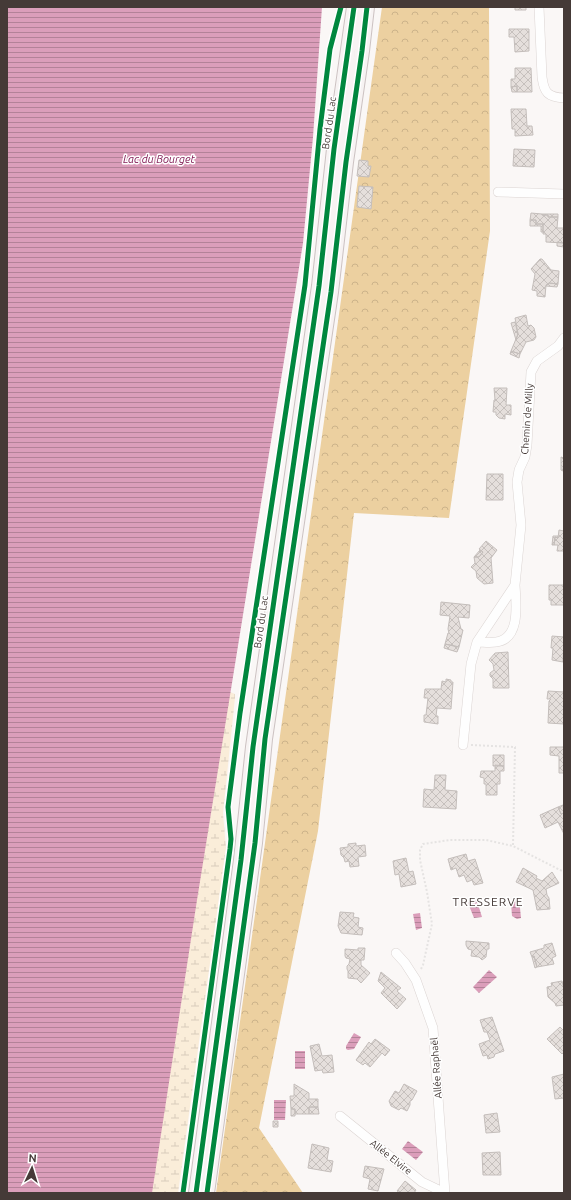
<svg xmlns="http://www.w3.org/2000/svg" width="571" height="1200" font-family="Ubuntu,sans-serif">
<style>
.forest{fill:url(#forest-crowns)}
.wetland{fill:url(#wetland-marsh)}
.water{fill:url(#water-rules)}
.building{fill:url(#building-cross-hatch);stroke:#c4bebb}
.lines{fill:none;stroke-linecap:round;stroke-linejoin:round}
.street-casing{stroke:#dbd4d2;stroke-width:10}
.primary-casing{stroke:#ccc2c2;stroke-width:16}
.path{stroke:#e5e3e2;stroke-width:2;stroke-dasharray:2 2;stroke-linecap:butt}
.street{stroke:#fefefe;stroke-width:9}
.primary{stroke:#f7f3f3;stroke-width:14}
.cycleway-casing{stroke:#fff;stroke-width:8}
.cycleway{stroke:#00873e;stroke-width:5}
.labels{text-anchor:middle;dominant-baseline:central;stroke-width:3;stroke-linejoin:round;paint-order:stroke}
.street-label{font-size:10px;fill:#453a37;stroke:#fff}
.water-label{font-size:11px;font-style:italic;fill:#821c56;stroke:#fff}
.quarter-label{font-size:12px;letter-spacing:1px;fill:#453a37;stroke:#fff}
</style>
<defs>
<pattern id="forest-crowns" width="20" height="18" patternUnits="userSpaceOnUse"><rect width="20" height="18" fill="#ecd0a0"/><path d="M2 6a3 3 0 1 1 6 0M12 15a3 3 0 1 1 6 0" fill="none" stroke="#ccb38a"/></pattern>
<pattern id="wetland-marsh" width="20" height="14" patternUnits="userSpaceOnUse"><rect width="20" height="14" fill="#faedd9"/><path d="M1 5h8M5 5V1M11 12h8M15 12V8" fill="none" stroke="#d8ccbb"/></pattern>
<pattern id="water-rules" width="6" height="5" patternUnits="userSpaceOnUse"><rect width="6" height="5" fill="#db9eba"/><path d="M0 2.5h6" fill="none" stroke="#b38298"/></pattern>
<pattern id="building-cross-hatch" width="8" height="8" patternUnits="userSpaceOnUse"><rect width="8" height="8" fill="#e5dfdc"/><path d="M0 0l8 8M0 8l8-8" fill="none" stroke="#c6c0bd"/></pattern>
</defs>
<rect width="100%" height="100%" fill="#faf7f6"/>
<path class="forest" d="M382,7H489L490,231L449,518L354,513L318,831L259,1128L303,1193H216Z"/>
<path class="wetland" d="M216,686L235,694V698L223,813L226,848L178,1193H98Z"/>
<path class="water" d="M7,7H322L313,137L303,243L197,900L152,1193H7Z
M513,898H519L521,918L517,919L512,916L511,903Z
M472,899L477,901L482,917L474,918L468,903Z
M420,913L422,928L416,930L413,914Z
M489,970L497,977L479,993L473,987Z
M354,1033L361,1037L354,1049L348,1050L346,1049V1046Z
M295,1051H305V1069H295Z
M274,1100H286L285,1120H274Z
M408,1141L423,1152L416,1160L402,1149Z"/>
<path class="building" d="M515,7H526V10H515Z
M509,29H529V51L515,52L514,37H509Z
M515,68H531L532,92H517V86L511,87V79H515Z
M517,86V92H512L511,87Z
M511,109H526L527,126H532L533,135L515,136V129H512Z
M514,149L535,150L534,167L513,166Z
M359,160L368,161V166H371L369,177L357,176Z
M359,186L373,187L371,209L357,207Z
M531,213L542,214V215H548V217H558L557,228H564V243L546,242V234H543V224H536V220H530Z
M542,214H558V217H548V215H542Z
M530,220H536V224H543V232H541V226H530Z
M557,242L564,243V247L557,246Z
M540,259H542L551,270L559,271L558,284L549,283L546,285L545,297L537,296V291L532,290L535,274L531,269Z
M549,283L558,284L557,287L546,286Z
M526,315L528,326L531,325L534,328L536,337L534,340L526,342L520,354L511,351L518,334L515,318Z
M515,322L518,334L516,340L511,323Z
M511,351L520,354L519,358L510,354Z
M494,388H507L506,405H511V415L505,414V419L499,418L496,415V412H493L494,400H495Z
M561,457L564,458L563,471L561,470Z
M487,474H503V500H486Z
M559,530L564,531V551H557L558,545H554L555,537L558,538Z
M553,536H558V538L555,537L554,545H552Z
M486,541L497,550L491,558L493,583L484,584L477,578L476,571L471,567L475,563L474,557H479L483,552L479,549Z
M480,550L483,552L479,557H474Z
M549,585H564V605H551V600H549Z
M441,602L470,605L469,618L458,617L461,629L463,630L459,647L445,644L448,633H449L448,629L450,616L440,615Z
M552,636L564,637L563,662L552,660L553,648H551Z
M445,644L459,647L457,652L444,648Z
M508,652L509,688H493V679L490,676V673L494,670L493,664L489,660L495,653Z
M446,679L451,680V682H453L451,709L437,708L436,716H438V724L424,722V715H426L428,698H424L425,689H441L442,681L446,682Z
M548,691L564,692V724L548,723L549,701L551,699H547Z
M550,747H564V773H559V756L550,755Z
M493,755H504V766H493Z
M495,765L504,766V771H500V784H497V795H486V784H484V778L480,777L481,771H495Z
M435,775H446L445,790L457,791L456,809L423,807L424,789L434,790Z
M563,805L564,813L561,814L558,807Z
M558,807L561,814L564,813V834L558,822L545,828L540,815Z
M356,843V846L365,845L366,856L358,857L359,866L350,867L349,861L345,862L344,858L341,855L340,848L348,847V844Z
M466,854L468,861L475,859L483,883L474,885L472,880L467,882L464,875L459,877L456,868L451,870L448,859Z
M406,858L409,872L413,871L416,884L401,887L399,874L395,875L393,861Z
M523,868L537,876L536,878L542,881L552,872L559,883L546,889L547,895L549,898L550,909L537,910L533,890L516,882Z
M340,912L354,913L353,917L359,918L358,927L363,928L362,935L341,933L338,926Z
M466,941L489,943V949H487L486,957L482,960L479,957L471,956L472,950L468,949L466,945Z
M552,943L556,956L552,958L554,964L537,967L534,956L532,957L530,952L544,948V945Z
M358,948H365L364,960H361V965L370,973L361,983L357,979L348,978V971L347,969V966L349,964L350,959L346,958L345,956V949L358,950Z
M534,956L537,967L535,968L532,957Z
M381,972L401,988L397,991L406,999L397,1009L381,993L385,988L378,981Z
M562,981L564,989V1005L556,1006L555,1003L548,997L547,987L552,986L551,983Z
M492,1017L504,1051L495,1054L494,1057L488,1059L487,1055L483,1056L479,1044L490,1040L487,1032H484L480,1020Z
M560,1027L564,1031V1052L562,1054L547,1039Z
M375,1039L390,1050L385,1056L382,1053L370,1067L365,1063L363,1065L356,1060L369,1042L371,1044Z
M319,1044L322,1056L332,1055L334,1072L323,1073L322,1070L315,1071L310,1046Z
M564,1074V1098L555,1099L552,1077Z
M294,1084L309,1093V1099H318V1107H309V1114H295V1109H291L290,1096H294Z
M404,1084L417,1091L412,1100L410,1101V1105L407,1111L401,1108L399,1110L391,1106L389,1101L395,1091L399,1093Z
M309,1107H318L319,1114H309Z
M291,1109H295V1116H291Z
M497,1113L500,1132L486,1133L484,1115Z
M273,1121H278V1127H273Z
M312,1144L329,1148L327,1160L333,1161L331,1172L308,1168Z
M500,1152L501,1175H483L482,1153Z
M365,1166L384,1169L378,1191L368,1189L370,1179L363,1177Z
M405,1181L416,1190L414,1193H400L397,1191Z"/>
<g class="lines">
<defs>
<path id="street" d="M539,7L542,77C544,93 548,97 564,98
M498,192L564,194
M477,642C483,642 490,643 496,642C521,639 516,603 515,585
M463,745L471,664L477,642L515,585L521,525L517,482L519,470L525,457L527,445L531,372L537,361L558,346L564,338
M396,953L405,963L416,980L433,1028L445,1193
M340,1116L422,1182L445,1193"/>
<path id="primary" d="M196,1193L241,860L253,747L319,286L334,149L354,7
M207,1193L255,843L265,739L331,292L346,162L362,51L367,7"/>
</defs>
<use href="#street" class="street-casing"/>
<use href="#primary" class="primary-casing"/>
<path class="path" d="M471,745L515,747L513,846
M421,969L423,965L432,924L427,892L420,860V850L423,844L450,840H486L513,846L564,872"/>
<use href="#street" class="street"/>
<use href="#primary" class="primary"/>
<defs>
<path id="cycleway" d="M183,1193L230,849L231,839L228,807L240,713L305,285L320,129L330,49L341,7
M196,1193L241,860L253,747L319,286L334,149L354,7
M207,1193L255,843L265,739L331,292L346,162L362,51L367,7"/>
</defs>
<use href="#cycleway" class="cycleway-casing"/>
<use href="#cycleway" class="cycleway"/>
</g>
<g class="labels">
<g class="street-label">
<text transform="translate(329 123) rotate(-82)">Bord du Lac</text>
<text transform="translate(527 419) rotate(-86)">Chemin de Milly</text>
<text transform="translate(261 622) rotate(-82)">Bord du Lac</text>
<text transform="translate(436 1068) rotate(-94)">Allée Raphaël</text>
<text transform="translate(391 1157) rotate(38)">Allée Elvire</text>
</g>
<g class="water-label">
<text x="159" y="159">Lac du Bourget</text>
</g>
<g class="quarter-label">
<text x="488" y="901">TRESSERVE</text>
</g>
</g>
<rect width="571" height="1200" fill="none" stroke="#453a37" stroke-width="16"/>
<g transform="translate(32 1168) rotate(4)" stroke="#ffffff" stroke-width="3" paint-order="stroke">
<path d="M0-3L7 15L0 10L-7 15Z" fill="#453a37"/>
<text y="-6" font-size="11" font-weight="bold" text-anchor="middle" fill="#453a37">N</text>
</g>
</svg>
